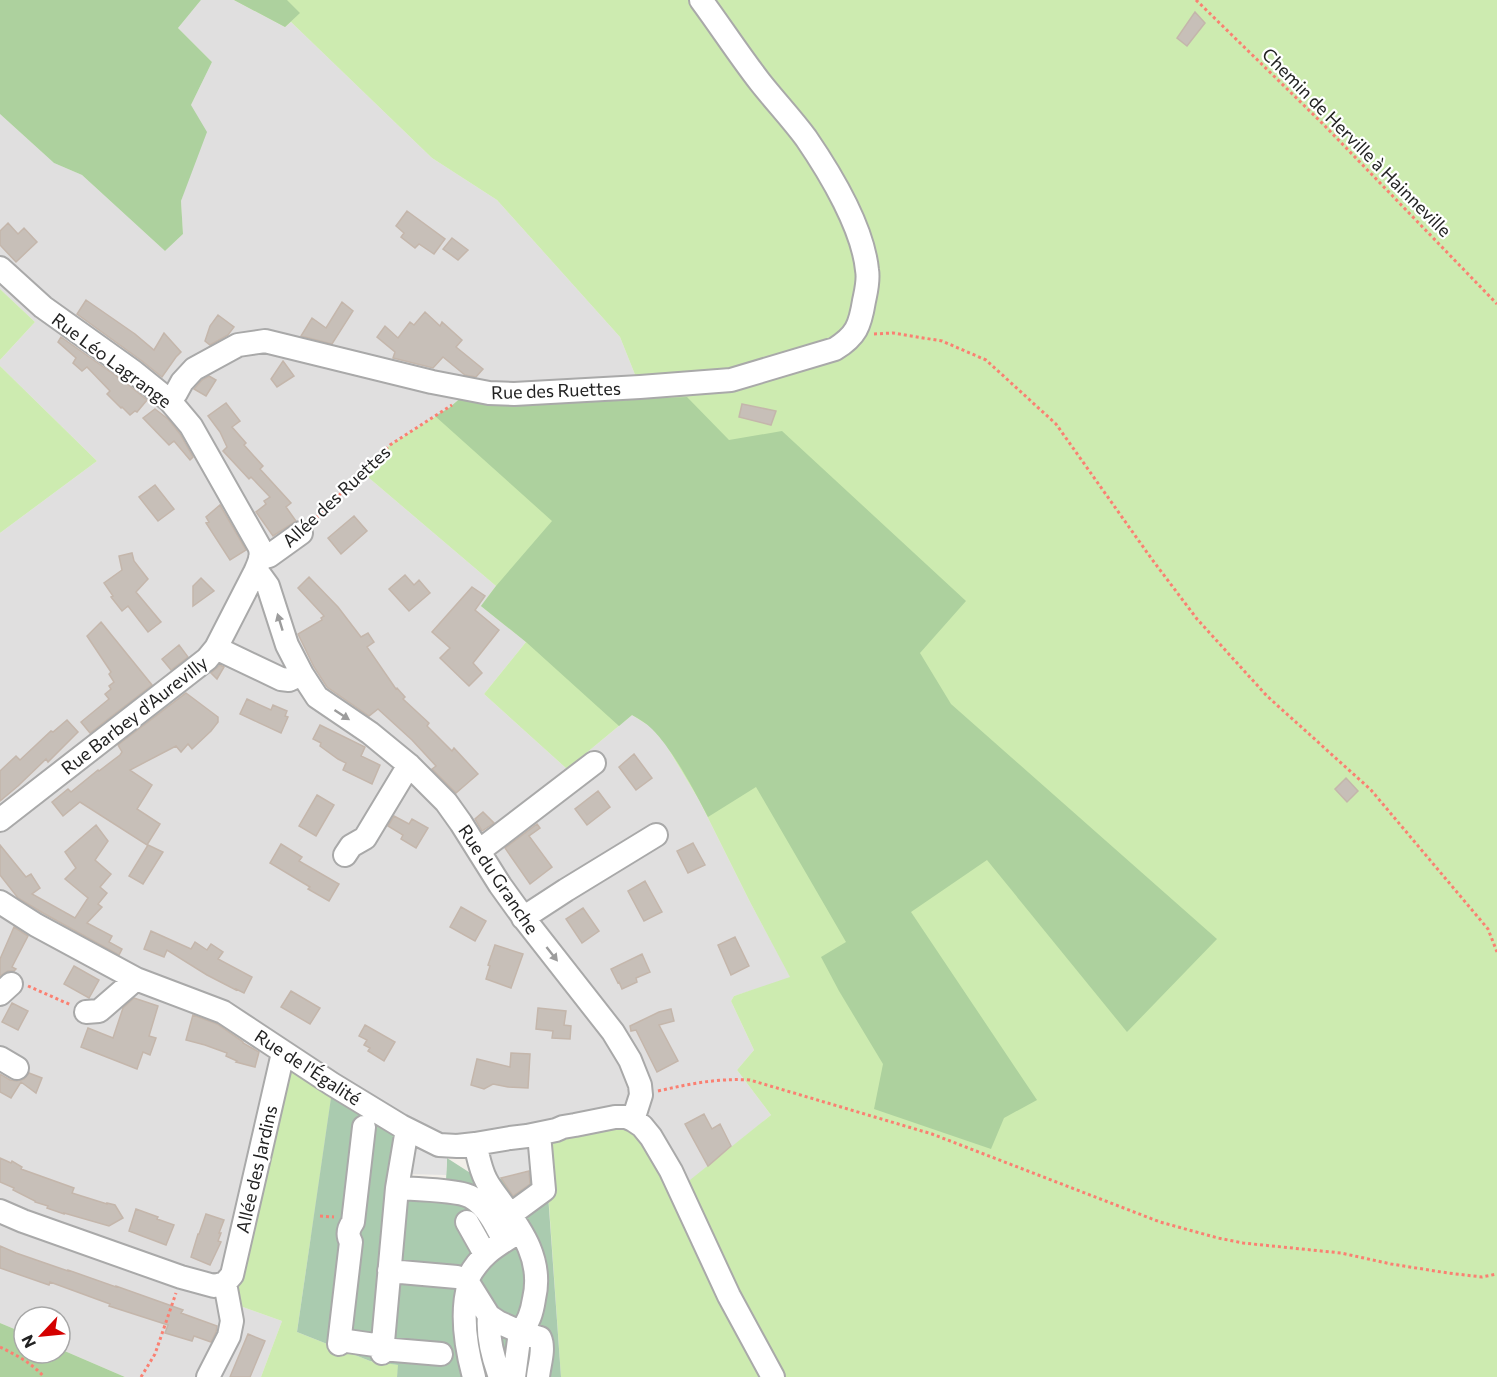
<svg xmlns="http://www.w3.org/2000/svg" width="1497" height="1377" font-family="Commissioner,sans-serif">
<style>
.residential{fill:#e0dfdf}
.grass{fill:#cdebb0}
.forest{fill:#add19e}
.cemetery{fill:#aacbaf}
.parking{fill:#e2e2e2}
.building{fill:#c7bfb8;stroke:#c4b6ab;stroke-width:1.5}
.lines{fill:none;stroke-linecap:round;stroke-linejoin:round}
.minor-casing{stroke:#a9a9a9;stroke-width:26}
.path{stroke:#fa8072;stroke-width:3;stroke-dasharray:3 3;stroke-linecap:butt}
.minor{stroke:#fff;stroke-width:22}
.oneway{fill:#9c9c9c}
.labels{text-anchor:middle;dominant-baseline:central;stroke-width:4.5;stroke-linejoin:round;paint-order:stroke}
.street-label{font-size:18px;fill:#222;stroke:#fff}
</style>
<rect width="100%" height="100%" fill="#f2efe9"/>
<path class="residential" d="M201,0H234L285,27L291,22L432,158L497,200L620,337L640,387L470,390L449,408L390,445L362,472L496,586L482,606L526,642L484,694L567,769L632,715L651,727L666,745L699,800L750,902L791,978L734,996L731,1001L754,1050L737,1070L771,1115L680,1189L651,1137L432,1142L229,1302L282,1321L261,1377H125L60,1349V1317H24V1333L0,1323V533L97,461L0,366V360L35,322L0,289V114L54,163L82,175L165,251L183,234L181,201L190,173L191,105L212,62L178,28Z"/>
<path class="grass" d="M234,0H1497V1377H561L544,1133L620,1117L680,1188L771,1115L737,1070L754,1050L731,1001L734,996L790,977L750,902L699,800L666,745L651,727L632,715L567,769L484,694L526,642L481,606L496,586L362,472L390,445L449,408L470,390L640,387L620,337L497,200L432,158L291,22L285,27Z
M0,289L35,322L0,360Z
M0,366L97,461L0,533Z
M283,1053L333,1085L297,1332L370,1361L399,1365L397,1377H261L282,1321L229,1302Z"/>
<path class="forest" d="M0,0H201L178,28L212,62L191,105L207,132L181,201L183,234L165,251L82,175L54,163L0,114Z
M234,0H287L300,13L285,27Z
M463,396L520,403L687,397L729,440L782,431L966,601L920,653L951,704L1217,939L1127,1032L987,860L911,912L1037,1100L1004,1118L991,1149L874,1109L883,1064L839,991L821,957L846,942L756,787L708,817C694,790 673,750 652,729C646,723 639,719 632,715L619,726L526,642L481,606L496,586L552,521L435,416L449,408Z
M0,1323L24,1333V1353H60V1349L125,1377H0Z"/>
<path class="cemetery" d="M332,1091L402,1135L394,1176L446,1181L447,1158L475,1176L495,1180L546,1166L561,1377H397L398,1365L370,1361L297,1332Z"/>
<path class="parking" d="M527,1142L534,1169L497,1179L489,1151Z
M409,1145H420L434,1157L447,1158L446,1175L407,1174Z"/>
<path class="building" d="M1195,12L1205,23L1187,46L1177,38Z
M407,211L445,239L434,254L419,244L415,248L401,237L404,233L396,226Z
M8,223L18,234L24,228L37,242L16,262L0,245V231Z
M452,238L468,250L458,260L443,249Z
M86,300L135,334L154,350L164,333L181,352L176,357L162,377L142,361L77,314Z
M342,302L353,311L332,344L301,336L312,318L326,328Z
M425,312L440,326L442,322L462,340L456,347L483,369L476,377L465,375L443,357L433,368L393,358L395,352L377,337L385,326L398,338L410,322L414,325Z
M218,315L234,327L228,335L210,345L205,341L210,326Z
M61,337L126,383L147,400L137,412L135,411L130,415L122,407L121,408L107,394L110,391L87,367L82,371L73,363L76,358L58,342Z
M283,361L294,376L277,387L271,379Z
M209,376L216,380L206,396L194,389L202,380Z
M226,403L240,421L232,427L246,443L244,445L263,466L260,469L291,503L286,507L296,521L273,536L256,512L266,504L264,501L270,497L251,477L249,479L223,451L227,447L220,432L208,416Z
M742,404L776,411L771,425L739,417Z
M155,409L168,419L180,434L193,457L190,460L174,441L169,445L143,418Z
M155,485L174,509L158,521L139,497Z
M220,505L246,550L230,560L206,523L209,522L206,517Z
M354,516L367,531L341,554L328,538Z
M132,553L134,561L148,579L136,592L161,622L148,632L128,606L122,611L111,597L113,596L104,583L122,570L119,556Z
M405,575L414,585L419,580L430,593L409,611L389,589Z
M309,577L338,607L361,637L368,633L374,642L367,647L396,689L397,688L405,697L403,699L429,723L427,726L452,751L454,748L478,774L456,793L432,769L436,766L412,740L378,709L369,716L327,687L314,667L298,634L322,620L321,618L324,616L298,588Z
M201,578L214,591L193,606V586Z
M472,587L485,596L475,610L499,630L473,663L482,673L469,686L440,658L450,648L432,632Z
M101,622L152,685L90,733L81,722L109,699L105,694L111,689L109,686L114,682L109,674L111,672L87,636Z
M179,645L188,657L171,670L162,659Z
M220,665L224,667L217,679L211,673Z
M186,693L218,717V722L211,731L192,749L188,744L181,752L176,746L130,770L152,785L137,809L160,824L147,845L80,802L63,816L52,802L68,789L71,792L98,770L99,771L120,755L122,752L118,745Z
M247,699L271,710L273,705L287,711L285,716L288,717L281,733L240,714Z
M67,720L78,732L48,762L46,759L18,786L0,801V771L16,756L20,760L51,731L53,732Z
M320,725L365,747L361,756L380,765L372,784L343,770L346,763L338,759L320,746L321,743L313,739Z
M634,754L652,778L636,790L619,767Z
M1346,778L1358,791L1347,802L1335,789Z
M598,791L610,807L587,825L575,809Z
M317,795L334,805L316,836L299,826Z
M483,812L494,823L482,831L475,819Z
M394,816L409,824L412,819L428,828L416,848L401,839L403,835L388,826Z
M537,824L540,828L529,836L552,867L530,884L505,848Z
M96,825L108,841L95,860L111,874L100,887L107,893L98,904L102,907L87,923L112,936L109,942L122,949L119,955L43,913L18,898L0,875V845L26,877L31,874L40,888L32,894L75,918L88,898L65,879L76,868L65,852Z
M693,843L705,865L688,873L677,851Z
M281,844L302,857L299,861L339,884L329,901L308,889L310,887L270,863Z
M148,845L163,852L143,884L129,876Z
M645,881L662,912L644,921L628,891Z
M461,907L486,921L475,941L450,927Z
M583,908L599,931L582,943L566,919Z
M14,927L28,936L12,967L16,969L14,971H8L0,976V959Z
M151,931L191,949L195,942L207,950L211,944L223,952L218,959L252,977L244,993L236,989V990L207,975L167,950L164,957L144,949Z
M735,937L749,966L731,975L718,945Z
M495,945L523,954L511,988L486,979L490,966L488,965Z
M642,954L650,972L636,978L637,982L622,989L619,982L618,983L611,969Z
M74,966L99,980L89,998L64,984Z
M291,991L320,1008L310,1024L281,1007Z
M134,998L158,1006L149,1036L156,1038L150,1055L143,1052L137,1069L81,1047L88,1028L113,1038L123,1008Z
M12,1003L28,1011L18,1030L2,1022Z
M538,1008L566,1011L564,1025L571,1026L570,1039L552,1038L553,1031L536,1029Z
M671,1009L674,1021L659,1025L678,1061L657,1072L636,1030L631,1031L630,1026L659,1012Z
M193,1015L217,1024L243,1042V1043L259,1052L255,1067L236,1062L237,1061L226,1056L227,1053L205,1045L186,1040Z
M365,1025L395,1042L384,1061L368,1051L370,1048L364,1045L367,1040L359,1036Z
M511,1053L530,1054L528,1088L508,1087L493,1084L484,1089L471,1085L477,1059L510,1067Z
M29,1073L42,1078L36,1093L21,1082L11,1098L0,1092V1074L10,1080L17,1081L24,1079Z
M704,1114L712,1129L720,1124L731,1146L708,1166L685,1124Z
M0,1158L11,1163L12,1161L22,1167L21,1169L74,1188L72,1193L107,1204V1203L115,1205L123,1218L109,1226L64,1213V1214L47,1208L48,1206L35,1202V1201L13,1190L14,1188L0,1182Z
M529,1171L530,1184L513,1196L501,1178Z
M136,1209L158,1217L157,1219L174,1225L166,1245L129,1231Z
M206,1214L224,1220L219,1233H221L218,1241L221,1242L210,1265L191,1257L198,1234H199Z
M0,1246L16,1253L68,1271V1270L116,1287V1286L183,1310L181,1313L217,1326L216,1332L211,1342L194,1336L192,1341L165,1333L168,1325L109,1306L110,1304L50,1282L49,1285L0,1268Z
M248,1334L265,1341L250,1377H230Z"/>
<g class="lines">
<defs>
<path id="minor" d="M0,268L43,307L134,372L170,401L191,426L259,546C263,555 259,563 255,572L216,648L207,659L0,820
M170,401L176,393L182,382L194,369L238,345L265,341L432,382L489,393L514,394L640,387L731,380L835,349C856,336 860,326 864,301C866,291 869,280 867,270C863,228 830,173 806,138C792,119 775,101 760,82C739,55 721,27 701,0
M260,558L269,556L301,533
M255,572L260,575L268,586L287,645L302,674L317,697L370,733L409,765L446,802L461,823L500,885L526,921L613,1032L630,1060L640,1085L641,1095L633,1120
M216,648L281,679L289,680L302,674
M479,851L594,763
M345,855L351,846L365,838L409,765
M0,902L36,925L136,979L223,1012L332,1084L401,1126L439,1145L457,1146L475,1144L510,1138L527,1136L556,1130L563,1127L575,1125L615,1117H626L633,1120L642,1126L651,1137L671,1171L729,1296L773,1377
M523,918L566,890L656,835
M0,994L11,984
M86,1012L99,1011L136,979
M0,1058L17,1068
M397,1188L407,1129
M0,1211L23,1221L181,1277L214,1286L225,1283L232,1275L283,1053
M510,1215L544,1190L539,1134
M467,1222L485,1254
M389,1271L457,1277L467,1280
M469,1284L489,1316L498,1322L520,1332C529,1323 532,1312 534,1299C543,1261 523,1232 501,1202C496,1195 490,1188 486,1180C480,1169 478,1155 475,1144
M489,1316C487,1337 493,1358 500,1377
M340,1340L382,1346
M339,1344L351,1242C347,1235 348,1229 353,1222L364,1127
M382,1349L441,1354
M382,1353L397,1188C412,1189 459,1190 471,1197C487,1206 496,1225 504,1241
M208,1377L229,1336L232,1321L225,1283
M474,1377C466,1348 460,1314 469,1284L467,1280C479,1256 494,1247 517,1233
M514,1377L520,1332L540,1338C545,1349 539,1365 538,1377"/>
</defs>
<use href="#minor" class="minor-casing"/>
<path class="path" d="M1196,0L1323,124L1497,304
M874,334L893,333L942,341L986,360L1056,424L1151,558L1197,619L1267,696L1371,790L1488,929L1497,952
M313,521L390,445L452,405
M28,986L71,1005
M658,1091C689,1084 717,1078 750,1080L932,1134L1160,1222L1218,1238L1243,1243L1341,1253L1391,1264L1448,1273L1482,1277L1497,1274
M320,1216L334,1217
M0,1347C16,1355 32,1363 44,1377
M141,1377L155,1354L176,1293"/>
<use href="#minor" class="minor"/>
</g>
<defs><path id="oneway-solid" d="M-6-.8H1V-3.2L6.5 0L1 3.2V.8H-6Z" transform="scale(1.5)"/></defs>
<g class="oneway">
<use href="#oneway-solid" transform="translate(280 622) rotate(-107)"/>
<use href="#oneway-solid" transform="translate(342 715) rotate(33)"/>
<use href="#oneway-solid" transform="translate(552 954) rotate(52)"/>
</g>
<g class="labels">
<g class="street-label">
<text transform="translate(1357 142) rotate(45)">Chemin de Herville à Hainneville</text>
<text transform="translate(112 360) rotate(37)">Rue Léo Lagrange</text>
<text transform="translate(556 390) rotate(-2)">Rue des Ruettes</text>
<text transform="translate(336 496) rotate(-43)">Allée des Ruettes</text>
<text transform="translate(134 715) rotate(-38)">Rue Barbey d'Aurevilly</text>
<text transform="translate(499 879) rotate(56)">Rue du Granche</text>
<text transform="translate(308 1067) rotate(33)">Rue de l'Égalité</text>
<text transform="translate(256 1169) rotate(-77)">Allée des Jardins</text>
</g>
</g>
<g transform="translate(42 1335) rotate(244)"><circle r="28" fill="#ffffff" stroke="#a7a7a7" stroke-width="1.5"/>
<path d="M0-4.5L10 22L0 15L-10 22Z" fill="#d40000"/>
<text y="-9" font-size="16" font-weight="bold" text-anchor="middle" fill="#222222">N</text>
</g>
</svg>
